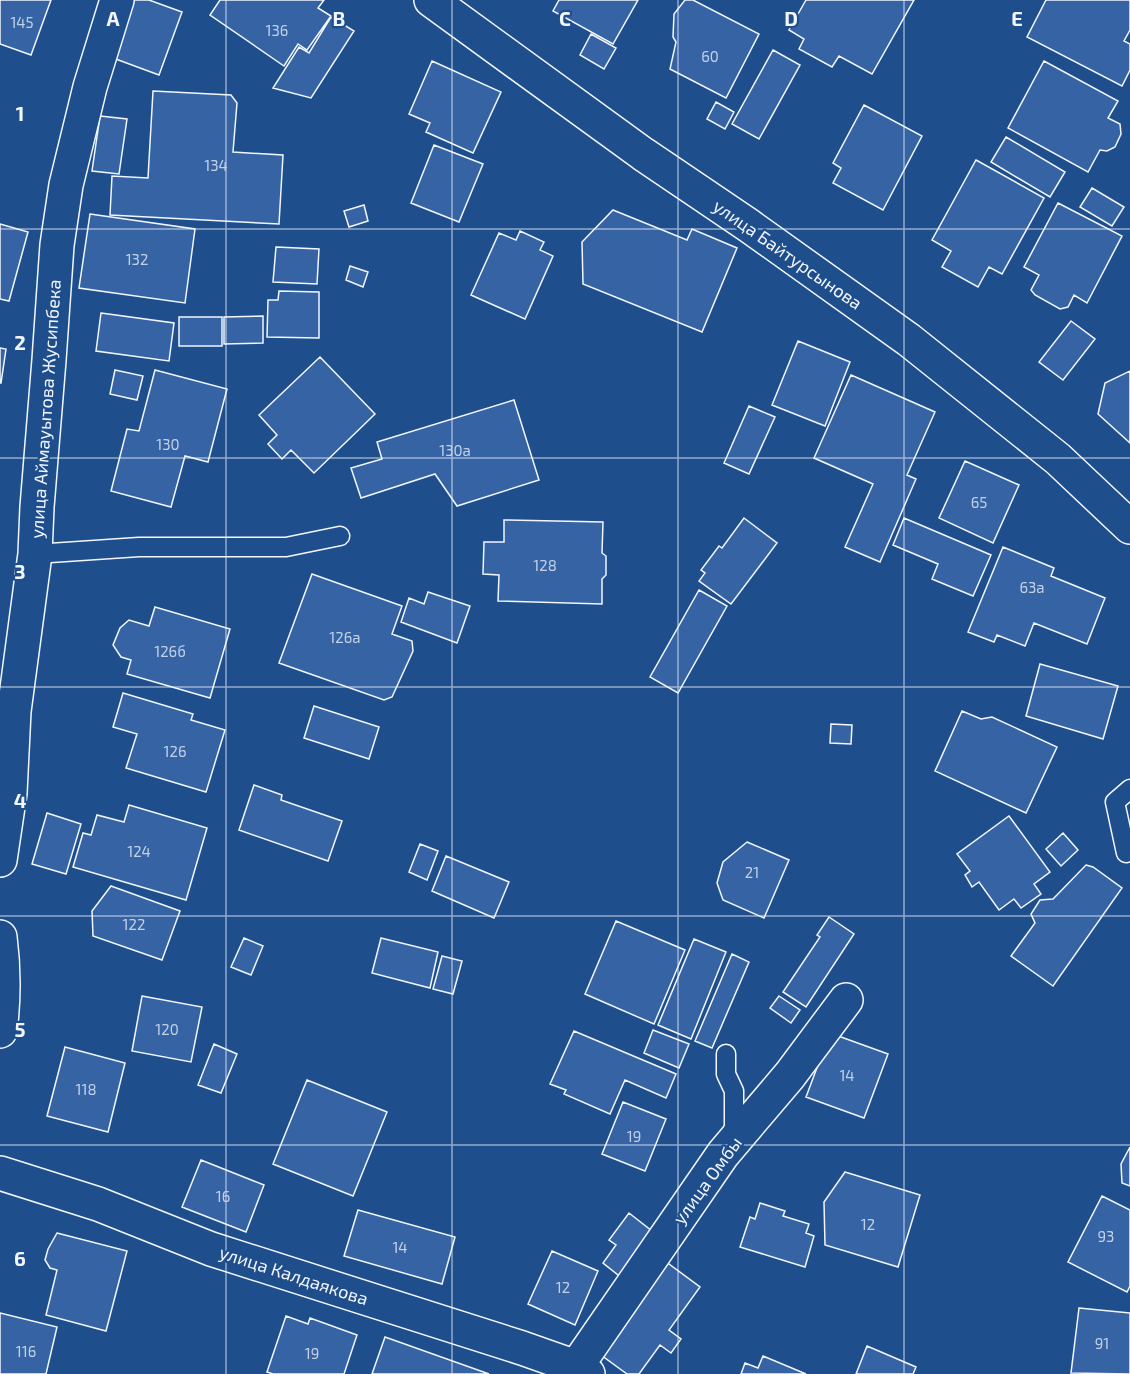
<svg xmlns="http://www.w3.org/2000/svg" width="1130" height="1374" font-family="'Exo 2',sans-serif">
<style>
.building{fill:#3563a3;stroke:#f2f6ff;stroke-width:1.5}
.lines{fill:none;stroke-linecap:round;stroke-linejoin:round}
.service-casing{stroke:#f2f6ff;stroke-width:21}
.minor-casing{stroke:#f2f6ff;stroke-width:36}
.tertiary-casing{stroke:#f2f6ff;stroke-width:36}
.service{stroke:#1f4e8c;stroke-width:18}
.minor{stroke:#1f4e8c;stroke-width:33}
.tertiary{stroke:#1f4e8c;stroke-width:33}
.grid{fill:none;stroke:#f2f6ff;stroke-width:1.5;stroke-opacity:0.55}
.labels{text-anchor:middle;dominant-baseline:central;stroke-width:4.5;stroke-linejoin:round;paint-order:stroke}
.number-label{font-size:15px;fill:#c3d1e8}
.street-label{font-size:18px;fill:#f2f6ff;stroke:#1f4e8c}
.grid-label{font-size:20px;text-anchor:middle;font-weight:bold;fill:#f2f6ff;stroke:#1f4e8c;stroke-width:4.5;stroke-linejoin:round;paint-order:stroke}
</style>
<rect width="100%" height="100%" fill="#1f4e8c"/>
<path class="building" d="M0,0H51L31,55L0,44Z
M134,0H149L182,12L159,75L113,58Z
M220,0H324L318,8L331,16L307,50L298,44L284,66L210,15Z
M559,0H638L613,44L553,11Z
M685,0H693L759,34L726,98L670,69L676,42L673,37L674,14Z
M806,0H914L872,74L839,56L832,67L799,49L804,39L789,30Z
M1046,0H1130V30L1124,41L1130,44V70L1122,86L1027,37Z
M331,17L354,31L311,98L273,88L299,47L309,53Z
M591,34L616,48L604,69L580,55Z
M773,50L800,65L759,139L732,124Z
M432,61L501,92L473,153L426,132L430,123L409,114Z
M1044,61L1118,101L1108,118L1120,124L1121,134L1115,147L1107,151L1100,150L1088,172L1008,128Z
M153,91L231,95L237,103L233,152L283,155L279,224L110,215L112,176L148,178Z
M716,102L734,112L725,129L707,119Z
M864,105L922,136L883,210L833,183L841,168L833,163Z
M100,116L127,119L119,174L92,171Z
M1006,137L1065,172L1050,197L991,162Z
M434,145L483,164L459,222L411,203Z
M976,160L1044,198L1002,274L989,267L978,287L942,267L951,251L932,240Z
M1092,188L1124,207L1112,226L1080,207Z
M1058,203L1122,236L1087,303L1074,295L1068,307L1060,309L1035,295L1031,290L1039,275L1024,267Z
M364,205L368,221L349,227L344,211Z
M613,210L687,240L692,229L737,248L702,332L583,284L582,242Z
M90,214L195,229L185,303L79,288Z
M0,224L28,232L9,301L0,299Z
M520,231L544,242L540,250L553,256L525,319L471,295L499,233L516,240Z
M276,247L319,249L317,284L273,282Z
M350,266L368,272L363,287L346,280Z
M279,291L319,292V338L267,337L268,300H278Z
M101,313L174,323L169,361L96,351Z
M263,316V343L224,344V317Z
M179,317H222V346H179Z
M1071,321L1095,339L1063,380L1039,362Z
M798,341L850,362L825,426L772,405Z
M0,348L6,349L1,383H0Z
M320,357L375,414L314,473L291,450L282,459L268,444L277,435L259,415Z
M115,370L143,376L137,400L110,394Z
M155,370L227,389L208,462L185,456L171,507L111,491L127,429L139,431Z
M1130,371V443L1098,414L1105,383Z
M851,375L935,412L907,475L916,479L880,562L845,547L873,484L814,458Z
M514,400L539,480L457,506L435,474L361,498L351,468L382,459L377,442Z
M749,406L775,417L749,474L724,463Z
M965,461L1019,485L993,543L939,518Z
M744,518L777,543L731,604L699,581L705,573L701,570L719,546L722,548Z
M904,518L991,555L973,596L932,579L938,564L893,545Z
M504,520L603,522L602,553L606,556V575L602,579V604L498,601L499,575L483,574L484,542H504Z
M1003,547L1054,568L1051,576L1105,598L1087,644L1034,623L1025,646L997,635L994,642L968,632Z
M312,574L402,606L392,634L412,641L413,651L392,697L384,700L279,663Z
M699,590L727,606L678,693L650,677Z
M428,592L470,606L457,643L401,622L409,598L424,604Z
M155,607L230,629L210,698L127,674L131,660L121,657L113,645L120,628L129,620L149,626Z
M1040,664L1118,686L1103,739L1026,716Z
M123,693L193,714L191,720L225,730L206,792L126,768L137,734L113,727Z
M314,706L379,727L369,759L304,738Z
M962,711L981,719L992,717L1057,747L1026,813L935,771Z
M831,724L852,725L851,744L830,743Z
M254,785L282,795L281,800L342,821L328,861L239,830Z
M129,805L207,828L186,900L73,867L83,833L91,835L97,815L124,822Z
M47,813L81,824L66,874L32,864Z
M1009,816L1050,872L1034,884L1041,894L1021,908L1014,899L999,910L979,882L972,887L965,875L970,871L957,854Z
M1063,833L1078,850L1061,866L1046,849Z
M747,842L789,860L764,918L723,900L717,883L723,862Z
M420,844L438,851L427,880L409,872Z
M446,856L509,882L494,918L432,891Z
M1086,865L1093,867L1122,888L1053,986L1011,956L1035,923L1031,914L1040,900L1053,899Z
M111,886L180,911L162,960L93,936L92,911Z
M829,917L854,934L806,1007L783,992L820,937L817,935Z
M616,921L685,950L654,1024L585,994Z
M244,938L263,946L251,975L231,967Z
M381,938L438,952L430,988L372,973Z
M694,939L726,952L691,1039L658,1025Z
M732,954L749,962L712,1048L695,1041Z
M442,956L462,961L453,994L433,989Z
M142,996L202,1007L191,1062L132,1051Z
M779,996L800,1010L791,1023L770,1008Z
M653,1030L689,1044L679,1068L644,1053Z
M574,1031L676,1074L666,1098L625,1080L610,1114L564,1094L566,1090L550,1084Z
M830,1033L888,1054L864,1118L806,1097Z
M214,1044L237,1054L221,1093L198,1085Z
M65,1047L125,1063L108,1132L47,1116Z
M307,1080L387,1112L353,1196L273,1164Z
M623,1102L666,1119L645,1171L602,1154Z
M1130,1147V1186L1122,1183L1121,1164Z
M201,1160L264,1185L246,1232L182,1207Z
M845,1172L920,1195L898,1267L825,1245L824,1202Z
M1102,1196L1130,1210V1286L1127,1292L1068,1262Z
M760,1203L785,1211L783,1216L809,1224L806,1233L814,1236L805,1267L740,1247L750,1217L755,1219Z
M358,1210L455,1237L442,1284L344,1256Z
M629,1213L657,1235L623,1279L603,1263L616,1245L609,1240Z
M57,1233L127,1251L106,1331L46,1315L57,1270L50,1268L45,1260L48,1249Z
M552,1251L598,1271L575,1325L528,1304Z
M665,1261L700,1287L669,1330L681,1339L671,1353L660,1345L639,1374H627L597,1352Z
M1079,1308L1130,1313V1374L1071,1373Z
M0,1313L57,1327L46,1374H0Z
M286,1316L308,1324L310,1318L357,1335L344,1374H273L267,1372Z
M385,1337L489,1374H372Z
M867,1346L916,1367L913,1374H856Z
M763,1356L806,1374H741L745,1363L758,1368Z"/>
<g class="lines">
<defs>
<path id="service" d="M35,554L139,547H286L340,536
M1126,853L1115,802L1130,789
M726,1054V1074L734,1091V1127L729,1140"/>
<path id="minor" d="M0,1173L98,1204L211,1249L522,1348L576,1367L588,1374
M576,1367L723,1154L790,1075L846,1000"/>
<path id="tertiary" d="M431,0L643,154L748,225L909,340L1058,459L1130,527
M0,860L10,793L14,711L35,554L37,507L49,360L57,245L66,185L90,87L117,0
M0,937C4,968 4,1000 0,1031"/>
</defs>
<use href="#service" class="service-casing"/>
<use href="#minor" class="minor-casing"/>
<use href="#tertiary" class="tertiary-casing"/>
<use href="#service" class="service"/>
<use href="#minor" class="minor"/>
<use href="#tertiary" class="tertiary"/>
</g>
<path class="grid" d="M226,0V1374M452,0V1374M678,0V1374M904,0V1374M0,229H1130M0,458H1130M0,687H1130M0,916H1130M0,1145H1130"/>
<g class="labels">
<g class="number-label">
<text x="22" y="22">145</text>
<text x="277" y="30">136</text>
<text x="710" y="56">60</text>
<text x="216" y="165">134</text>
<text x="137" y="259">132</text>
<text x="168" y="444">130</text>
<text x="455" y="450">130а</text>
<text x="979" y="502">65</text>
<text x="545" y="565">128</text>
<text x="1032" y="587">63а</text>
<text x="345" y="637">126а</text>
<text x="170" y="651">126б</text>
<text x="175" y="751">126</text>
<text x="139" y="851">124</text>
<text x="752" y="872">21</text>
<text x="134" y="924">122</text>
<text x="167" y="1029">120</text>
<text x="847" y="1075">14</text>
<text x="86" y="1089">118</text>
<text x="634" y="1136">19</text>
<text x="223" y="1196">16</text>
<text x="868" y="1224">12</text>
<text x="1106" y="1236">93</text>
<text x="400" y="1247">14</text>
<text x="563" y="1287">12</text>
<text x="1102" y="1343">91</text>
<text x="26" y="1351">116</text>
<text x="312" y="1353">19</text>
</g>
<g class="street-label">
<text transform="translate(788 254) rotate(35)">улица Байтурсынова</text>
<text transform="translate(45 409) rotate(-86)">улица Аймауытова Жусипбека</text>
<text transform="translate(707 1180) rotate(-54)">улица Омбы</text>
<text transform="translate(294 1275) rotate(18)">улица Калдаякова</text>
</g>
</g>
<g class="grid-label">
<text x="113" y="26">A</text>
<text x="339" y="26">B</text>
<text x="565" y="26">C</text>
<text x="791" y="26">D</text>
<text x="1017" y="26">E</text>
<text x="20" y="121">1</text>
<text x="20" y="350">2</text>
<text x="20" y="579">3</text>
<text x="20" y="808">4</text>
<text x="20" y="1037">5</text>
<text x="20" y="1266">6</text>
</g>
</svg>
